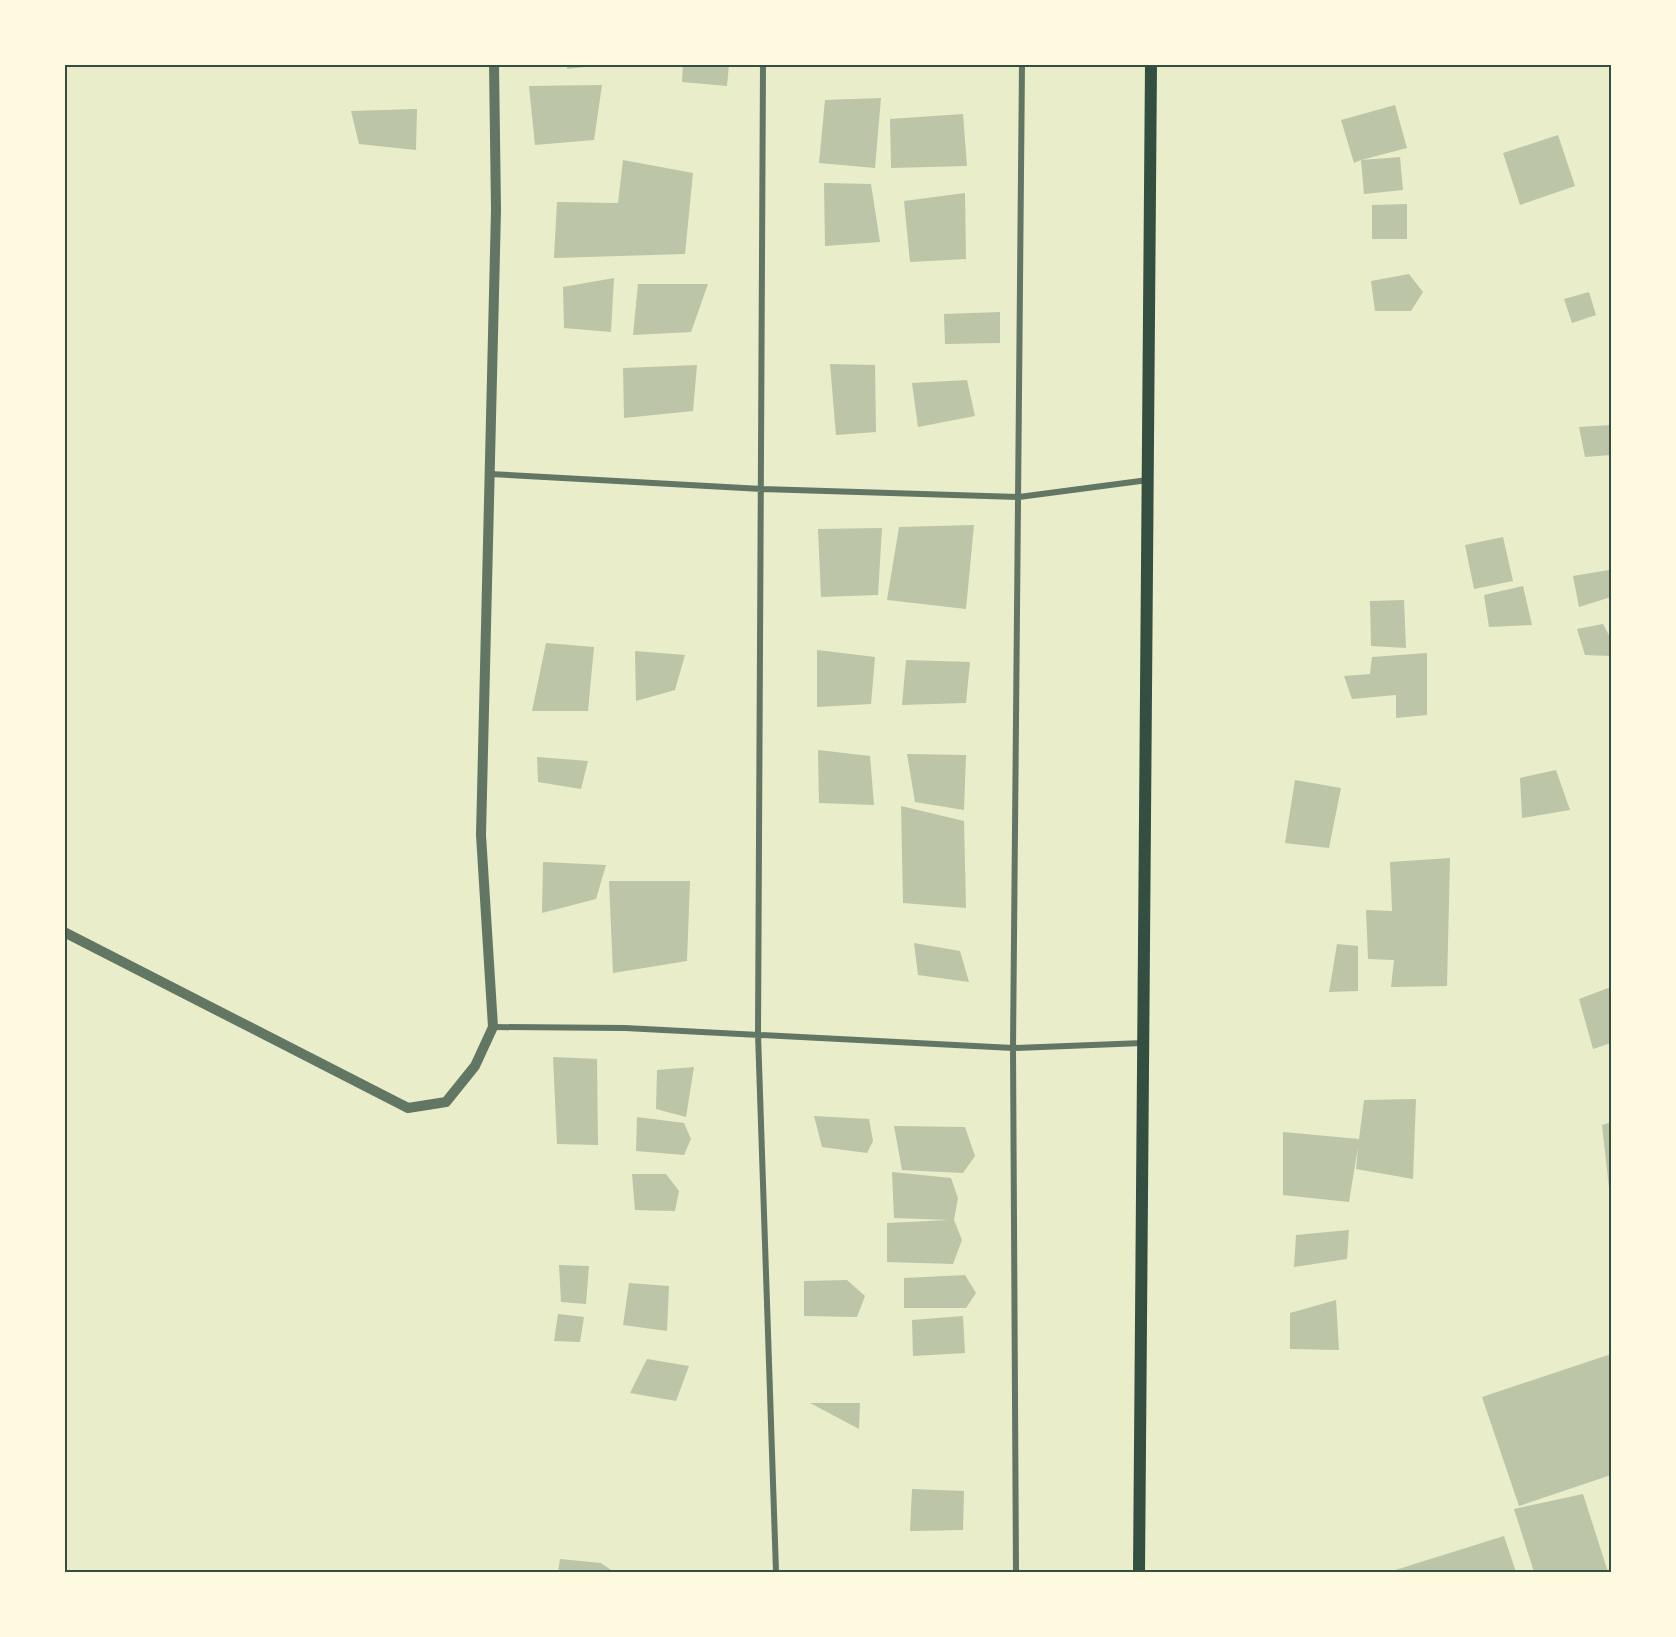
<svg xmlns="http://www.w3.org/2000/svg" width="1676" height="1637" font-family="'Source Sans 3',sans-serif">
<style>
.building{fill:#bcc5a7}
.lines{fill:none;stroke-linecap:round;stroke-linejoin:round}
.minor{stroke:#617663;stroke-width:6}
.tertiary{stroke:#617663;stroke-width:10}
.secondary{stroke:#344e41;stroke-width:12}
.neatline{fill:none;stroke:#344e41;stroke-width:2}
</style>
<rect width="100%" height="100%" fill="#e9edc9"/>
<path class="building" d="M568,64H594V66L567,69Z
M683,64H729L727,86L682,82Z
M602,85L594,140L535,145L529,86Z
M881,98L875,168L819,163L825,100Z
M1395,105L1407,148L1361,160L1400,157L1403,190L1364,194L1361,160L1354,163L1341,120Z
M417,109L416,150L359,144L351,111Z
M963,114L967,166L891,168L890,119Z
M1558,135L1575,186L1520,205L1503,153Z
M623,160L693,173L685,254L554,258L557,202L618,203Z
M824,183L871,184L880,242L825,246Z
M965,193L966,259L910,262L904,201Z
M1407,204V239H1372V205Z
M1409,274L1423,292L1411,311H1375L1371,281Z
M614,278L611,332L564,328L563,287Z
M638,284H708L691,332L633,335Z
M1589,292L1596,315L1572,323L1564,299Z
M1000,312V343L945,344L944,314Z
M830,364L875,365L876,432L836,435Z
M697,365L693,411L624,418L623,368Z
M967,380L975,416L918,427L912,383Z
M1611,425V455L1585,457L1579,427Z
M974,525L966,609L887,600L899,527Z
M882,528L878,595L821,597L818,529Z
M1503,537L1513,581L1474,589L1465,545Z
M1609,570L1611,597L1579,607L1573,576Z
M1523,586L1532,625L1489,627L1484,595Z
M1404,600L1406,648L1371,646L1370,601Z
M1603,624L1611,639V656L1585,655L1577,629Z
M546,643L594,647L588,711H532Z
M817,650L875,657L871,704L817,707Z
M635,651L685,655L675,690L636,701Z
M1427,653V715L1396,718V695L1352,699L1344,676L1370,674L1372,657Z
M906,660L970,662L966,703L902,705Z
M818,750L870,756L874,805L819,803Z
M907,754L966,755L964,810L915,802Z
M537,757L588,761L581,789L538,782Z
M1556,770L1570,810L1522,818L1520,778Z
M1295,780L1341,788L1329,848L1285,843Z
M901,806L964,821L966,908L903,903Z
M1450,858L1447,986L1391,987L1394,960L1368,959L1366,910L1392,911L1390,862Z
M543,862L606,865L596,899L542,913Z
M609,881H690L687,961L613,973Z
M914,943L960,951L969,982L918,975Z
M1337,944L1358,946V991L1329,992Z
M1611,987V1043L1593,1049L1579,999Z
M553,1057L597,1059L598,1145L557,1144Z
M694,1067L686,1117L656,1109L657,1070Z
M1416,1099L1413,1179L1356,1169L1358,1147L1349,1202L1283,1195V1132L1359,1139L1364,1100Z
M814,1116L869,1119L873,1141L867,1153L822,1147Z
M637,1117L684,1123L691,1139L684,1155L636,1151Z
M1611,1122V1187L1609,1188L1602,1125Z
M894,1126L965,1127L975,1156L963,1173L902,1170Z
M892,1172L951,1178L958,1198L954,1220L962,1240L953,1264L887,1262V1223L949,1220L894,1218Z
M632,1174H666L679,1191L675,1211L635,1210Z
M1349,1230L1347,1259L1294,1267L1296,1235Z
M559,1265L589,1266L586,1304L561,1302Z
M965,1275L976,1293L966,1308H904V1278Z
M847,1280L865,1296L857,1317L804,1316V1281Z
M629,1283L669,1286L667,1331L623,1325Z
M1336,1300L1339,1350L1290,1349V1313Z
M558,1314L584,1317L580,1342L554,1341Z
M963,1316L965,1353L913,1356L912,1320Z
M1611,1354V1475L1519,1506L1482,1397Z
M647,1359L689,1366L676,1401L630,1393Z
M810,1403H860L859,1429Z
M912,1489L964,1491L963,1530L910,1531Z
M1583,1494L1608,1572H1534L1514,1509Z
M1504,1536L1516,1572H1389Z
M560,1559L601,1563L614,1572H558Z"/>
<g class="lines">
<path class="minor" d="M763,64L758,1034L776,1572
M490,474L762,489L1019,497L1148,480
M493,1027L625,1028L1013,1048L1143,1043
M1016,1572L1013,1048L1022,64"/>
<path class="tertiary" d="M64,932L408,1108L446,1102L475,1066L493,1027L481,835L496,210L494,64"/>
<path class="secondary" d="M1139,1572L1151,64"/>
</g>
<rect width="1676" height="1637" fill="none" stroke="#fefae0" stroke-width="132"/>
<rect x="66" y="66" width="1544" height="1505" class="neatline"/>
</svg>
